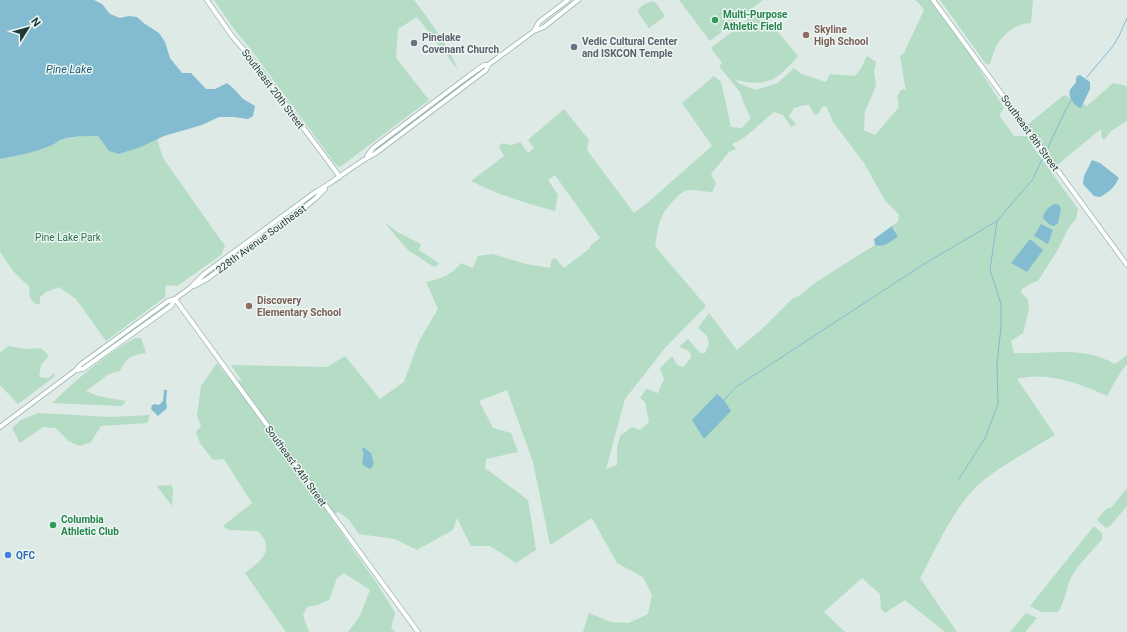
<svg xmlns="http://www.w3.org/2000/svg" width="1127" height="632" font-family="Roboto,sans-serif">
<style>
.green{fill:#b5dcc4;fill-rule:evenodd}
.water{fill:#83bbd1}
.lines{fill:none;stroke-linecap:round;stroke-linejoin:round}
.stream{stroke:#83bbd1;stroke-width:1}
.secondary-casing{stroke:#9cb6b0;stroke-width:5.5}
.secondary{stroke:#fff;stroke-width:4}
.leisure-dot{fill:#2e9e5b;stroke:#eef6f3;stroke-width:1.5}
.education-dot{fill:#8d6e63;stroke:#eef6f3;stroke-width:1.5}
.worship-dot{fill:#6b7280;stroke:#eef6f3;stroke-width:1.5}
.shop-dot{fill:#3f7fe0;stroke:#eef6f3;stroke-width:1.5}
.labels{text-anchor:middle;dominant-baseline:central;stroke-width:3;stroke-linejoin:round;paint-order:stroke}
.leisure-label{font-size:10px;font-weight:bold;fill:#27864d;stroke:#eef6f3;text-anchor:start}
.education-label{font-size:10px;font-weight:bold;fill:#785e54;stroke:#eef6f3;text-anchor:start}
.worship-label{font-size:10px;font-weight:bold;fill:#5b616d;stroke:#eef6f3;text-anchor:start}
.street-label{font-size:10px;fill:#1f3936;stroke:#eef6f3}
.park-label{font-size:10px;fill:#28714d;stroke:#eef6f3}
.shop-label{font-size:10px;font-weight:bold;fill:#366cbe;stroke:#eef6f3;text-anchor:start}
.water-label{font-size:11px;font-style:italic;fill:#185b76;stroke:#eef6f3}
</style>
<rect width="100%" height="100%" fill="#ddeae6"/>
<path class="green" d="M214,0H414C430,21 448,45 458,70L417,17L398,29L396,58L429,100L340,167L336,165L249,47L237,33Z
M679,0H763L710,41Z
M914,0H930L963,43L1004,108L999,115L1014,136H1027L1036,151L1078,209L1076,219L1069,227L1057,251L1038,281L1030,284L1022,289L1021,292L1028,300L1029,309L1023,333L1011,341L1014,353C1051,355 1080,345 1115,364L1127,355V364L1120,373L1107,396C1079,383 1048,371 1017,379L1055,435C1031,450 999,466 978,485C952,510 937,547 920,578L957,632H945L905,600L885,613L881,609L880,594L862,578L824,612L845,632H583L589,613L611,622L629,623L648,614L652,595L643,577L617,563L592,518L550,545L533,462L507,390L479,401L493,428L511,433L518,452L486,459L485,468L528,500L536,550L516,563L490,546H471L457,518L453,530L417,550L395,539L359,534L349,520L339,512L329,515L378,585L395,613L391,628L395,632H348L360,616L370,590L344,573L337,578L329,600L317,605L307,607L303,615L309,632H286L245,573C261,561 276,550 258,531L229,530L223,526L252,503L224,459L213,460L200,443L196,432L201,426L197,416L201,386L217,363L229,378L242,381L231,365L327,367L345,356L380,399L404,382L419,341L438,309L426,282C439,280 453,274 461,263L473,268L478,256L493,254L526,264L550,268L552,259L555,258L564,268L590,248V246L600,238L555,175L548,180L558,195L555,211C524,203 499,195 471,181L504,156L499,146C502,141 506,145 512,145L520,142L528,153L534,148L528,140L564,109L589,140L587,150L634,213L645,205L712,146L682,103L714,76L721,82L731,127L742,128L751,118L743,102L740,92L719,66L722,63L711,48L756,13H762L798,56C778,79 768,88 736,80L738,83L756,90L778,83L794,68L801,74L826,82L830,74L855,76L860,70L867,56L876,62L874,71L876,86L865,111L864,130L875,135L899,107L897,96L902,89L906,90C903,79 903,68 900,56L904,53L924,10L917,1ZM804,105H809L815,115L819,113L822,107L826,106L833,122L864,163L885,200L899,215L898,222L892,226L896,231L880,247L875,245L816,282L802,294L792,299L762,329L737,350L709,313L698,328L707,336L709,344L705,353H700L688,339L679,347C686,349 691,350 691,358L683,367L677,365L672,356L660,368L664,379L658,393L646,389L640,398L645,402L649,422L640,430L632,427L620,436L617,448V465L606,469L625,399L665,348L706,306L655,246C659,226 658,217 673,201C676,198 680,193 685,191C693,188 704,192 712,192L716,183L711,174L729,152L736,149L732,144L745,137L774,112L783,115L791,127L796,124L789,116L794,108Z
M940,0H1033L1031,23C1016,23 1001,35 995,49C992,54 992,59 990,64H986Z
M652,1L656,3L665,16L649,28L639,14L638,10L643,5Z
M1113,83L1127,86V121L1111,131L1104,140L1102,138L1101,129L1055,167L1026,126L1064,95L1087,106Z
M83,136H98L109,151L119,154L141,147L157,139L163,158L208,222L225,246L221,255L177,286L166,285L165,297L106,341L76,299L59,287L46,292L40,297V304H36L30,298L29,286C16,276 8,265 0,251V159L16,156L31,152L52,145L60,140Z
M384,222L399,233L421,244L419,250L439,263L436,266L434,267L408,250Z
M135,338H141L146,353C131,355 127,357 120,371L109,374L86,391L98,396L126,401L122,406L52,403C78,379 104,355 135,338Z
M8,346L28,349L41,348L49,356L41,365L39,377L48,378L55,373L54,377L18,404L0,385V353Z
M38,413L111,417L150,415L147,423L101,426L91,442L80,446L68,441L56,428L43,427L20,443L12,428L21,420Z
M171,485L173,488L172,506L157,486Z
M1127,488V506L1110,526L1106,528L1097,520L1106,509L1112,507Z
M1094,526L1102,533V539C1094,549 1077,566 1072,576C1066,587 1065,603 1058,612H1041L1030,606Z
M1026,613L1037,618L1025,632H1010Z"/>
<path class="water" d="M0,0H94L102,4L110,14L120,18L129,16L137,17L145,24L159,33L165,42L170,58L182,73H191L206,89H215L227,83L234,89L243,99L255,106L253,116L248,119L233,117H219L202,125L164,136L141,147L119,154L109,151L98,136C86,136 72,136 60,140C58,141 55,144 52,145C36,152 17,156 0,159Z
M1080,75L1090,82V89L1081,108C1075,107 1067,96 1070,90C1071,87 1075,85 1076,82C1076,80 1076,78 1077,76Z
M1092,160L1100,163L1119,178C1114,188 1109,192 1100,197L1094,196L1083,184L1084,176Z
M1055,204L1059,205L1061,209L1058,223L1054,226L1050,225L1043,218C1044,212 1048,206 1055,204Z
M1041,224L1053,230L1048,244L1034,236Z
M892,226L898,237C890,241 884,249 875,245L874,239Z
M1030,239L1043,250L1027,272L1011,263Z
M164,390H167L166,401L167,408L158,416L151,409L152,405L155,404L159,405L163,401Z
M717,394L724,400L731,411L704,439L692,420Z
M363,447L371,453L374,464L370,469L364,466L362,462L364,452L362,451Z"/>
<g class="lines">
<path class="stream" d="M1086,78L1113,46L1119,36L1127,18
M1046,152L1065,111L1072,99
M724,400L736,387L924,264L963,241L997,221
M959,479L985,438L998,404L997,364L1001,327V304L990,270L997,221L1033,179L1044,155"/>
<defs>
<path id="secondary" d="M207,0L232,36L255,63L340,177
M933,0L1127,265
M534,31L539,22L568,0
M367,156L373,148L470,75L484,65H488L534,31L544,27L578,0
M194,286L207,279L305,207L316,198L325,189
M175,299L418,632
M76,370L83,369L171,306L175,299L190,288L204,274L314,193C336,181 354,164 376,153L486,70L488,65
M0,427L76,370L80,365L168,301L175,299"/>
</defs>
<use href="#secondary" class="secondary-casing"/>
<use href="#secondary" class="secondary"/>
</g>
<g class="leisure-dot">
<circle cx="715" cy="20" r="4"/>
<circle cx="53" cy="525" r="4"/>
</g>
<g class="education-dot">
<circle cx="806" cy="35" r="4"/>
<circle cx="249" cy="306" r="4"/>
</g>
<g class="worship-dot">
<circle cx="414" cy="43" r="4"/>
<circle cx="574" cy="47" r="4"/>
</g>
<circle class="shop-dot" cx="8" cy="555" r="4"/>
<g class="labels">
<g class="leisure-label">
<text x="723" y="14">Multi-Purpose<tspan x="723" dy="12">Athletic Field</tspan></text>
<text x="61" y="519">Columbia<tspan x="61" dy="12">Athletic Club</tspan></text>
</g>
<g class="education-label">
<text x="814" y="29">Skyline<tspan x="814" dy="12">High School</tspan></text>
<text x="257" y="300">Discovery<tspan x="257" dy="12">Elementary School</tspan></text>
</g>
<g class="worship-label">
<text x="422" y="37">Pinelake<tspan x="422" dy="12">Covenant Church</tspan></text>
<text x="582" y="41">Vedic Cultural Center<tspan x="582" dy="12">and ISKCON Temple</tspan></text>
</g>
<g class="street-label">
<text transform="translate(273 89) rotate(53)">Southeast 20th Street</text>
<text transform="translate(1030 133) rotate(54)">Southeast 8th Street</text>
<text transform="translate(261 239) rotate(-36)">228th Avenue Southeast</text>
<text transform="translate(296 466) rotate(54)">Southeast 24th Street</text>
</g>
<g class="park-label">
<text x="68" y="237">Pine Lake Park</text>
</g>
<g class="shop-label">
<text x="16" y="555">QFC</text>
</g>
<g class="water-label">
<text x="69" y="69">Pine Lake</text>
</g>
</g>
<g transform="translate(28 28) rotate(53)" stroke="#eef6f3" stroke-width="3" paint-order="stroke">
<path d="M0-3L7 15L0 10L-7 15Z" fill="#1f3936"/>
<text y="-6" font-size="11" font-weight="bold" text-anchor="middle" fill="#1f3936">N</text>
</g>
</svg>
